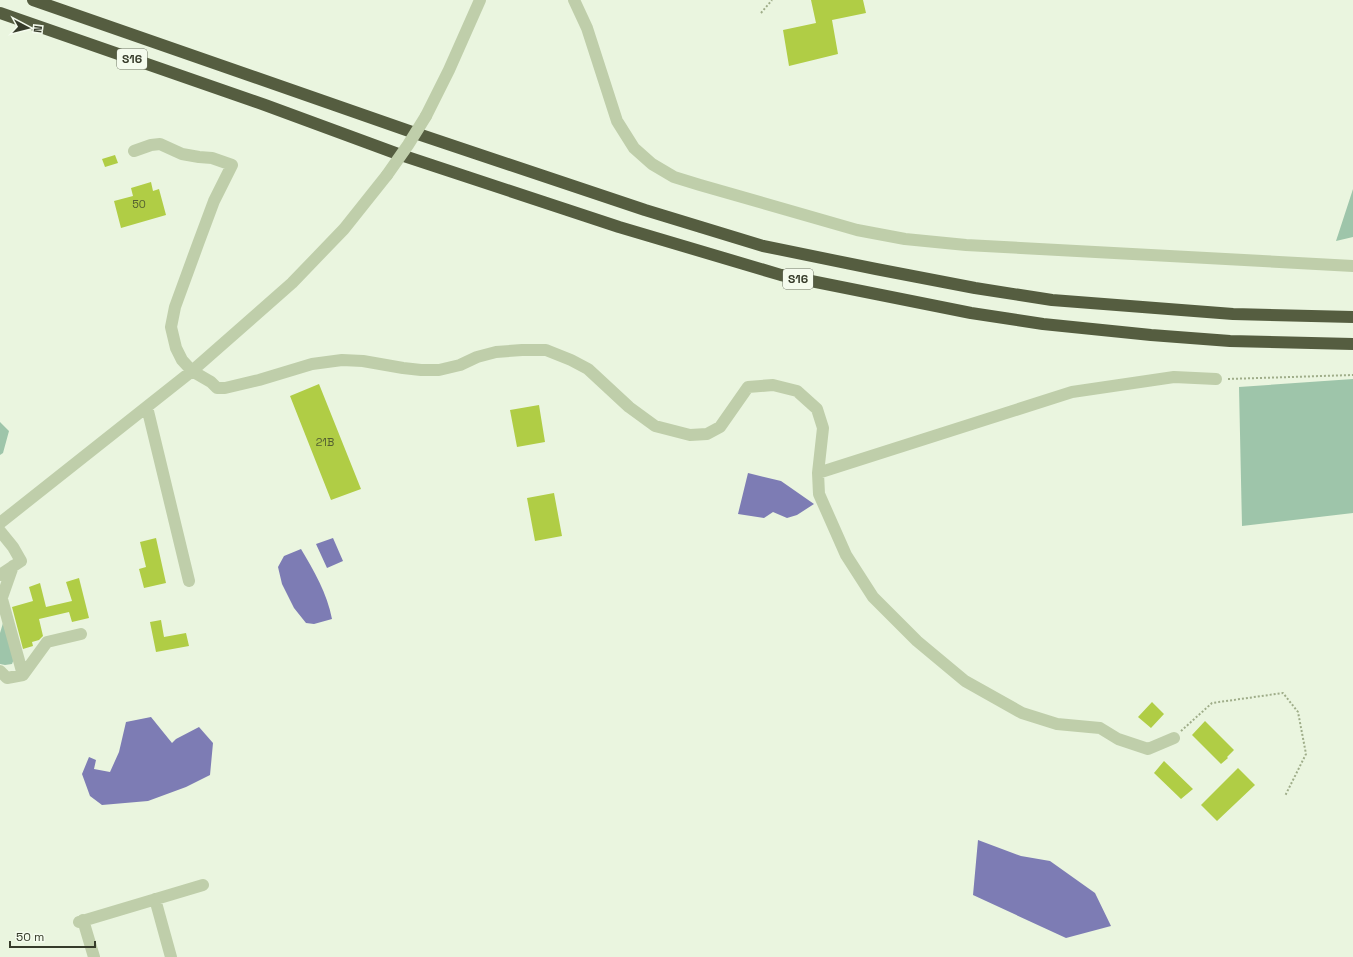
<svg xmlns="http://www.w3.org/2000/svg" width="1353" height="957" font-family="'Space Grotesk',sans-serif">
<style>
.green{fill:#9ec5aa}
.water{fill:#7d7cb4}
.building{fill:#b0cd45}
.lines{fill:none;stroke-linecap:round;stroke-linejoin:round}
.path{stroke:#9fad89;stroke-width:2;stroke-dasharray:2 2;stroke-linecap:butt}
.minor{stroke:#bfceaa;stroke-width:12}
.highway{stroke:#555d40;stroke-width:12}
.minor-bridge{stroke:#bfceaa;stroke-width:12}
.labels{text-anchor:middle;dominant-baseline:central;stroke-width:3;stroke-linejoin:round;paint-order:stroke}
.number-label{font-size:11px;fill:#546031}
.shield{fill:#f4fbed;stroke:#6f7564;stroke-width:1}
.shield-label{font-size:12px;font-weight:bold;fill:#363b2a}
</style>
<rect width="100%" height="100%" fill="#eaf5df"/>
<path class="green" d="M1353,189V237L1336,241Z
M1353,379V513L1242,526L1239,387Z
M0,422L9,431L3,453L0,455Z
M3,623L14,659L12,664L5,665L0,664V633Z"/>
<path class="water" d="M748,473L781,481L814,504L797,515L787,518L773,512L764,518L738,514Z
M333,538L343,561L327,568L316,544Z
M301,549C314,571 327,593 332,619L314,624L306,623L294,608L282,584L278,567L284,556Z
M151,717L172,743L176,739L199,727L213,743L210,775L186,787L148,801L102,805L90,796L82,774L89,757L96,760L94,769L110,772L119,752L126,722Z
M978,840L1021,856L1050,861L1095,893L1111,926L1066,938L973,895Z"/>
<path class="building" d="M811,0H863L866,13L832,20L838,54L789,66L783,30L816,23Z
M115,155L118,163L105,167L102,159Z
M151,182L153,191L159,189L166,215L121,228L114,201L133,196L131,188Z
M319,384L361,489L331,500L290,396Z
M539,405L545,442L517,447L510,410Z
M554,493L562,536L535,541L527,498Z
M156,538L166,583L144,588L139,569L146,567L140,542Z
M79,578L89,618L72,622L69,612L39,619L43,636L39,640L32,642L33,646L23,649L12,607L33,601L29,587L40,583L46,607L72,601L66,582Z
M161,620L164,637L186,633L189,646L156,652L150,622Z
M1152,702L1164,714L1151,728L1138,717Z
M1205,721L1234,750L1227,757L1228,758L1221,764L1192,735Z
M1164,761L1193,789L1181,799L1154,773Z
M1238,768L1255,785L1217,821L1201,805Z"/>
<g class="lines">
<path class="path" d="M761,13L772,0
M1228,379L1353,375
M1181,731L1212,703L1283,693L1298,712L1306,754L1285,796"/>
<path class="minor" d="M574,0L587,28L617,121L634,148L652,164L674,177L700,185L857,230L905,239L966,245L1353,266
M426,116L449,70L480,0
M134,151L151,145L160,144L182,154L199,157L212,158L232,165L214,201L198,244L175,307L171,327L176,348L182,360L192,371L211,382L217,388H225L259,380L312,364L342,360L363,361L403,368L421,370H439L460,365L477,357L496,352L522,350H546L571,360L588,369L629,407L655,426L690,435L707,434L720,427L748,387L773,385L797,391L817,409L823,428L818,473L819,494L846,555L873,597L917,641L965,681L1022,713L1057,724L1100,728L1118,739L1148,749L1174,738
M147,407L189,581
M818,473L1072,392L1174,377L1216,379
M0,523L192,371L292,283L344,229L387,175
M0,531L13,547L21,561L0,575
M2,599L23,675
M0,603L13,566
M0,671L7,678L23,675L47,642L81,634
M155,899L171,957
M83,920L94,957
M79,922L203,885"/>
<path class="highway" d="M33,0L412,132L645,210L763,246L876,269L975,288L1052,300L1233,314L1353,317
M0,13L265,105L398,154L619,227L781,275L971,313L1043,324L1151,335L1230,341L1353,344"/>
<path class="minor-bridge" d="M387,175L408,145L426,116"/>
</g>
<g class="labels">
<g class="number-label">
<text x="139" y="204">50</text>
<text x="325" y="442">21B</text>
</g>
<g class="shield">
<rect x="117" y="49" width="30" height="20" rx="3"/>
<rect x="783" y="269" width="30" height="20" rx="3"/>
</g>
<g class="shield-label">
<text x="132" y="59">S16</text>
<text x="798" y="279">S16</text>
</g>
</g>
<g transform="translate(28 28) rotate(97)" stroke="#f4fbed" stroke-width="3" paint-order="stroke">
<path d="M0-3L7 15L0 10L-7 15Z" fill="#363b2a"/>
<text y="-6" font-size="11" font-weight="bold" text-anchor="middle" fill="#363b2a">N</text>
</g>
<path d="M10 941v6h85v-6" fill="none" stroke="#363b2a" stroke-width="2"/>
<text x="16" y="941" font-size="12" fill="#363b2a" stroke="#f4fbed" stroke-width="3" paint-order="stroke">50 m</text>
</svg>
